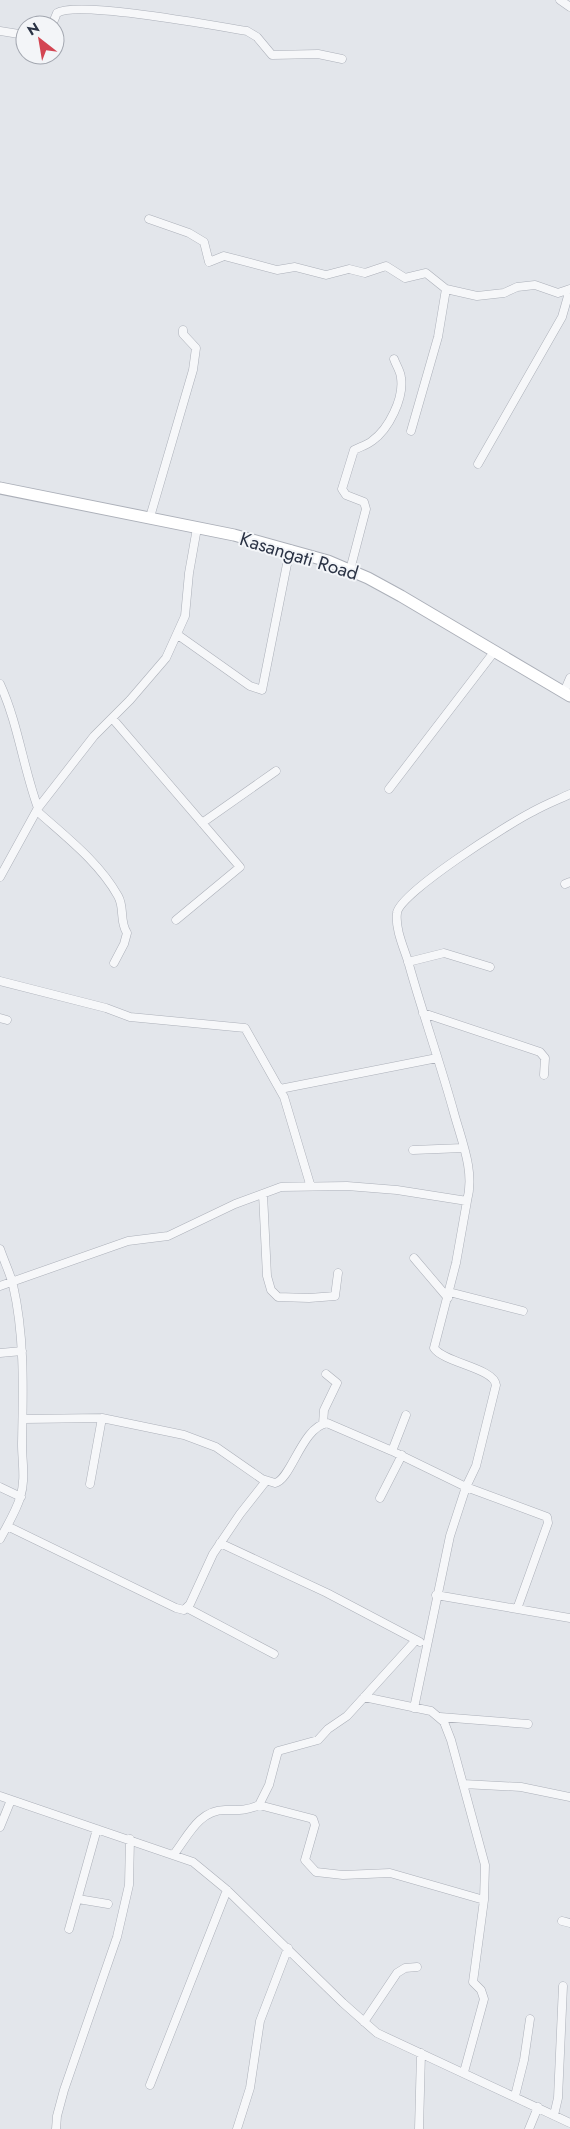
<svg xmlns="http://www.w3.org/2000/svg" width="570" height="2129" font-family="Jost,sans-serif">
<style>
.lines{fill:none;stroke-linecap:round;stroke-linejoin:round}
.street-casing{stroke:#acb0b9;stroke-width:9}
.secondary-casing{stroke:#acb0b9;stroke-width:13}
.street{stroke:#f6f7f9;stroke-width:8}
.secondary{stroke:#fff;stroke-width:11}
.labels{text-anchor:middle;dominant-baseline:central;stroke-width:4;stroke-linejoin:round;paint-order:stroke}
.street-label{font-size:19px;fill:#2a3244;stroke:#f3f5f8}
</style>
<rect width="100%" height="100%" fill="#e3e6eb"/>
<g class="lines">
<defs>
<path id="street" d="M560,0L570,7
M52,25L57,13C78,0 216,26 247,31L257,37L272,55L318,54L342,59
M0,31L25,35
M149,219L189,233L204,242L209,262L224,256L277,270L295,267L326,275L349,269L365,273L386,266L405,278L426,273L446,289L477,296L504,293L517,287L535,285L558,293L570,289
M411,431L438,337L446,289
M478,464L562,317L570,289
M150,517L193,370L196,348L183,334V330
M350,570L366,509L364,502L346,495L342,489L354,450C360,447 367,445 372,441C389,429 404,398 401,378C401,372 396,365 394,359
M178,635L250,686L262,690L290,549
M0,684C18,723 23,767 38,808
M564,692L570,678
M112,718L240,867L176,920
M389,789L494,652
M37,811C66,837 99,862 118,896C125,908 119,921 127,933L124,944L114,963
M202,823L276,771
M0,877L38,808L94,736L130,700L166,658L185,616L189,573L197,528
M565,884L570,882
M408,962L444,953L490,967
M0,981L106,1008L130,1017L245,1028L284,1097L310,1184
M423,1013L540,1052L545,1058L544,1075
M0,1018L7,1020
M280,1089L437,1058
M413,1150L463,1148
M263,1194L267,1276L271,1290L278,1297L309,1298L335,1296L338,1273
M0,1249C4,1261 10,1273 13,1285C25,1337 23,1392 22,1444C22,1462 26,1480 20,1498C16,1511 7,1526 0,1539
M414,1258L448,1298
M0,1286L128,1241L168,1236L235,1204L281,1187L347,1186L397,1190L467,1201C475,1172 462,1142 454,1113C440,1062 422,1012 408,961C403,946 395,928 397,913C399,893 510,823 532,812C544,805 557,800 570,794
M449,1292L523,1311
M0,1353L22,1351
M24,1419L102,1418L184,1435L216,1447L262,1479L275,1483C291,1480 302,1427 327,1423L392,1451L466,1487L547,1517L548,1523L517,1609
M323,1424L324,1410L337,1383L326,1374
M392,1451L406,1415
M90,1484L102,1418
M0,1487L21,1497
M380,1498L402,1455
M7,1526L176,1608L184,1610L190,1604L213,1554L240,1514L266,1481
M220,1543L327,1593L420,1642
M436,1595L570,1618
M187,1608L274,1654
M364,1697L431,1711L444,1722L451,1740L485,1865L484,1900L473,1982L481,1990L484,1999L464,2072
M414,1708L450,1536L466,1487L476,1466L496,1385C494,1368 444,1363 434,1348L456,1263L467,1201
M440,1717L528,1724
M463,1784L521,1787L570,1797
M0,1796L193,1862L227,1890L343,2003L377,2033L570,2123
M259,1805L313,1819L315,1825L305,1860L316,1872L343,1875L390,1873L484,1900
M0,1827L11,1800
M174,1854C188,1836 199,1810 225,1810C238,1810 246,1811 259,1805L269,1785L278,1751L318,1740L328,1729L347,1716L416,1640
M78,1899L108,1904
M562,1921L570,1923
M69,1929L97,1829
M364,2022L397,1973L405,1968L417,1967
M150,2085L227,1890
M515,2096L524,2060L530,2019
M554,2115L558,2098L563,1986
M56,2129L57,2116L64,2090L117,1937L129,1885L130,1839
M237,2129L250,2088L260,2021L288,1948
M419,2129L421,2053
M529,2129L538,2107"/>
<path id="secondary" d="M0,488L234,535L328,561L368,578L401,596L570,696"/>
</defs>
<use href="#street" class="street-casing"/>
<use href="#secondary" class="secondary-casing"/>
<use href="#street" class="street"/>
<use href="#secondary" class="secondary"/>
</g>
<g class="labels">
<g class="street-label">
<text transform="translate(299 556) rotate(17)">Kasangati Road</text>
</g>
</g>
<g transform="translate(40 40) rotate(329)"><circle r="24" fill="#f3f5f8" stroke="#a3a7b0"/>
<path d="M0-4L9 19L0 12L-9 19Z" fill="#d34552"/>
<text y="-8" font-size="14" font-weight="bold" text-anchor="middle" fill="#2a3244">N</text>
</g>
</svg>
